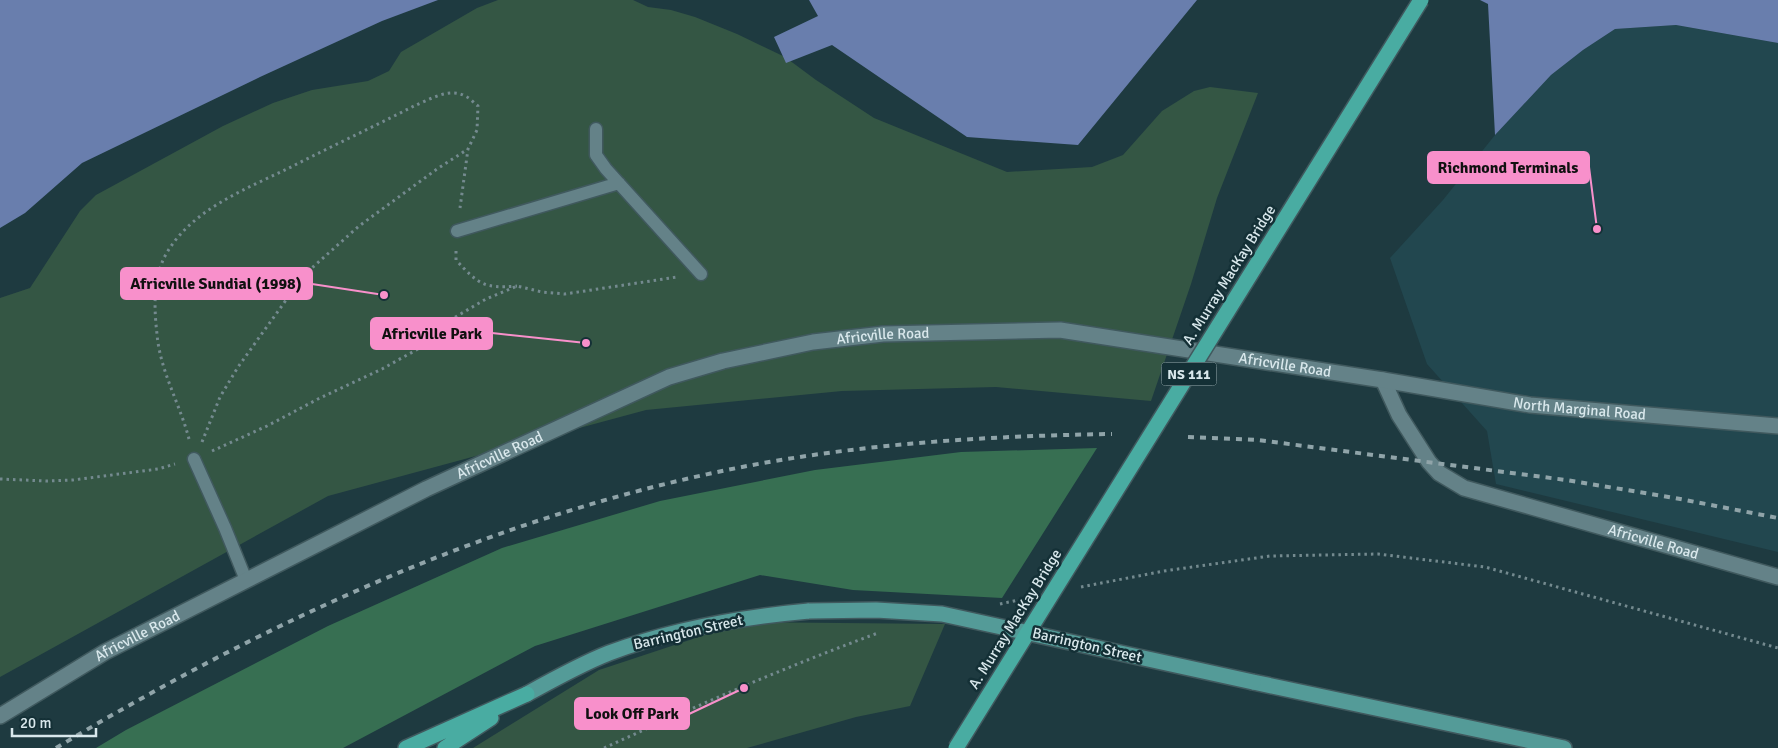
<svg xmlns="http://www.w3.org/2000/svg" width="1778" height="748" font-family="Signika,sans-serif">
<style>
.built{fill:#22474f}
.green{fill:#345644}
.forest{fill:#376f52}
.water{fill:#697ead}
.lines{fill:none;stroke-linecap:round;stroke-linejoin:round}
.lane-casing{stroke:#40595e;stroke-width:15}
.street-casing{stroke:#40595e;stroke-width:18}
.primary-casing{stroke:#40595e;stroke-width:18}
.highway-casing{stroke:#40595e;stroke-width:18}
.path{stroke:#748a8f;stroke-width:3;stroke-dasharray:2.5 4;stroke-linecap:butt}
.lane{stroke:#648288;stroke-width:12}
.street{stroke:#648288;stroke-width:15}
.primary{stroke:#549b98;stroke-width:15}
.highway{stroke:#49aca2;stroke-width:15}
.rail{stroke:#90a4a9;stroke-width:4;stroke-dasharray:6 6;stroke-linecap:butt}
.primary-bridge-casing{stroke:#40595e;stroke-width:18;stroke-linecap:butt}
.highway-bridge-casing{stroke:#40595e;stroke-width:18;stroke-linecap:butt}
.primary-bridge{stroke:#549b98;stroke-width:15}
.highway-bridge{stroke:#49aca2;stroke-width:15}
.labels{text-anchor:middle;dominant-baseline:central;stroke-width:5;stroke-linejoin:round;paint-order:stroke}
.shield{fill:#143036;stroke:#9eb1b5;stroke-width:1}
.shield-label{font-size:14px;font-weight:bold;fill:#d9e8ec}
.street-label{font-size:15px;fill:#d9e8ec;stroke:#143036}
.leader{fill:none;stroke:#f890cb;stroke-width:2}
.callout-dot{fill:#f890cb;stroke:#143036;stroke-width:2}
.callout{fill:#f890cb;stroke:#f890cb;stroke-width:2}
.callout-label{font-size:16px;text-anchor:middle;font-weight:bold;fill:#111}
</style>
<rect width="100%" height="100%" fill="#1e3a40"/>
<path class="built" d="M1676,25L1778,43V552L1496,484L1487,431L1427,364L1390,258L1443,200L1495,135L1551,75L1583,50L1615,29Z"/>
<path class="green" d="M498,0H633L648,7L671,10L695,17L737,34L785,57L816,80L874,118L1007,172L1092,167L1123,155L1162,111L1194,91L1210,87L1258,93L1217,198L1191,284L1151,401L996,387L842,391L646,410L328,496L0,677V298L30,288L80,211L96,195L223,126L273,103L312,90L368,81L389,71L401,52L477,8Z
M744,622L945,624L910,706L856,717L747,748H473L599,670Z"/>
<path class="forest" d="M1097,448L1002,598L853,590L760,575L535,646L343,748H96L126,730L328,626L502,548L660,501L815,470L961,452Z"/>
<path class="water" d="M0,0H438L382,21L260,77L82,163L25,213L0,228Z
M809,0H1197L1078,145L967,137L832,45L786,63L774,37L818,16Z
M1480,0H1778V43L1676,25L1615,29L1583,50L1551,75L1495,135L1488,4Z"/>
<g class="lines">
<defs>
<path id="lane" d="M596,129V155L606,169L701,274
M457,231L619,183
M194,459L225,528L246,580"/>
<g id="street">
<path id="s1" d="M1383,380L1399,415L1429,462L1439,473L1464,488L1778,577"/>
<path id="s2" d="M0,716L105,652L426,489L669,377L723,361L813,342L883,334L1060,330L1383,380L1530,405L1778,426"/>
</g>
<path id="primary" d="M1253,682L1564,748
M527,694C554,679 581,664 609,653C673,629 742,617 809,611"/>
<path id="highway" d="M406,748L527,694
M445,748L491,718"/>
</defs>
<use href="#lane" class="lane-casing"/>
<use href="#street" class="street-casing"/>
<use href="#primary" class="primary-casing"/>
<use href="#highway" class="highway-casing"/>
<path class="path" d="M456,251V260C478,284 484,289 517,286
M189,439C180,404 160,371 157,334C154,309 153,279 165,256C190,210 244,190 289,168C330,147 373,127 414,106C429,100 449,87 465,96C470,98 474,103 478,106L477,130L468,149L460,208
M202,442L220,397L238,367L304,275L359,226L437,169L468,149
M212,451L267,426L318,399L382,369L434,340L452,319L486,299L517,286L542,292L565,294L677,277
M0,479L47,481L73,480L158,469L175,464
M1081,587L1164,571L1270,556L1378,554L1485,567L1778,648
M1000,604L1023,599
M604,748C694,707 785,667 878,633"/>
<use href="#lane" class="lane"/>
<use href="#street" class="street"/>
<use href="#primary" class="primary"/>
<use href="#highway" class="highway"/>
<path class="rail" d="M1188,437L1258,440L1566,480L1675,498L1778,518
M56,748C264,623 489,519 727,470C853,444 984,436 1112,434"/>
<defs>
<path id="primary-bridge" d="M809,611L876,610L942,614L1253,682"/>
<path id="highway-bridge" d="M956,748L1421,0"/>
</defs>
<use href="#primary-bridge" class="primary-bridge-casing"/>
<use href="#highway-bridge" class="highway-bridge-casing"/>
<use href="#primary-bridge" class="primary-bridge"/>
<use href="#highway-bridge" class="highway-bridge"/>
</g>
<g class="labels">
<rect class="shield" x="1161.5" y="362.5" width="55" height="23" rx="4"/>
<g class="shield-label">
<text x="1189" y="374">NS 111</text>
</g>
<g class="street-label">
<text transform="translate(1229 275) rotate(-58)">A. Murray MacKay Bridge</text>
<text stroke="none"><textPath href="#s2" startOffset="969">Africville Road</textPath></text>
<text stroke="none"><textPath href="#s2" startOffset="1374">Africville Road</textPath></text>
<text stroke="none"><textPath href="#s2" startOffset="1672">North Marginal Road</textPath></text>
<text stroke="none"><textPath href="#s2" startOffset="564">Africville Road</textPath></text>
<text stroke="none"><textPath href="#s1" startOffset="335">Africville Road</textPath></text>
<text transform="translate(1015 619) rotate(-58)">A. Murray MacKay Bridge</text>
<text transform="translate(688 632) rotate(-13)">Barrington Street</text>
<text stroke="none"><textPath href="#s2" startOffset="159">Africville Road</textPath></text>
<text transform="translate(1087 645) rotate(13)">Barrington Street</text>
</g>
</g>
<path class="leader" d="M1597 229L1589 167M384 295L312 284M586 343L492 333M744 688L689 714"/>
<g class="callout-dot">
<circle cx="1597" cy="229" r="5"/>
<circle cx="384" cy="295" r="5"/>
<circle cx="586" cy="343" r="5"/>
<circle cx="744" cy="688" r="5"/>
</g>
<g class="callout">
<rect x="1428" y="152" width="161" height="31" rx="5"/>
<rect x="121" y="268" width="191" height="31" rx="5"/>
<rect x="371" y="318" width="121" height="31" rx="5"/>
<rect x="575" y="698" width="114" height="31" rx="5"/>
</g>
<g class="callout-label">
<text x="1508" y="173">Richmond Terminals</text>
<text x="216" y="289">Africville Sundial (1998)</text>
<text x="432" y="339">Africville Park</text>
<text x="632" y="719">Look Off Park</text>
</g>
<path d="M12 728v8h84v-8" fill="none" stroke="#d9e8ec" stroke-width="2.5"/>
<text x="20" y="728" font-size="15" fill="#d9e8ec" stroke="#143036" stroke-width="4" paint-order="stroke">20 m</text>
</svg>
